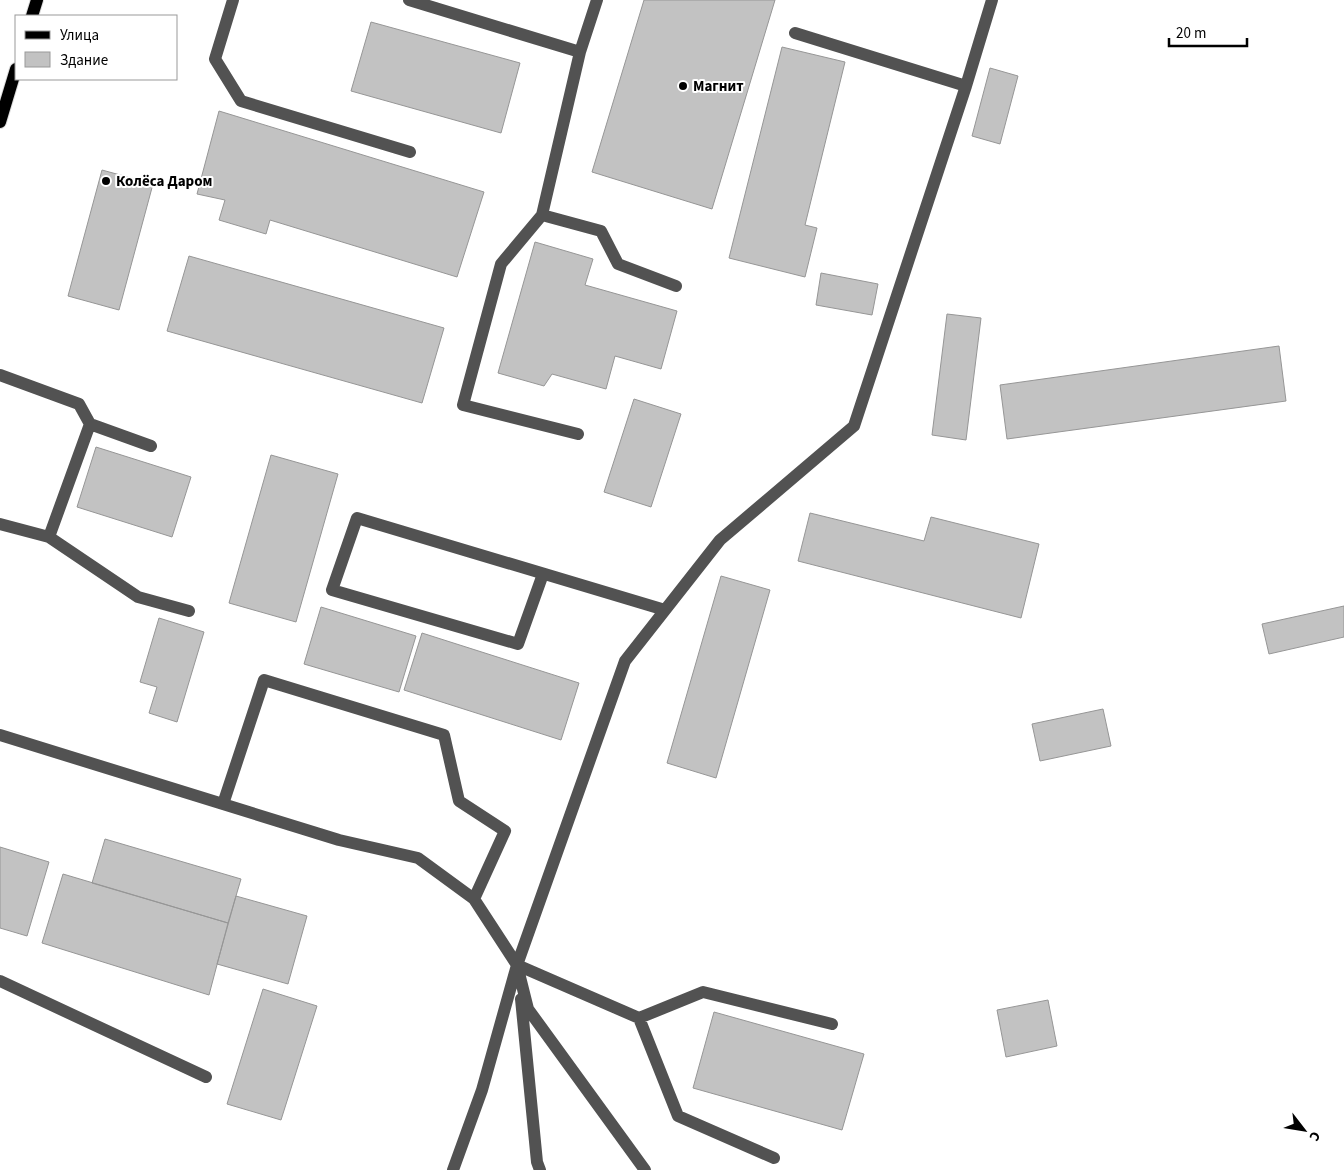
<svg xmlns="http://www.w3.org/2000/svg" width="1344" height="1170" font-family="'Source Sans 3',sans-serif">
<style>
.building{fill:#c2c2c2;stroke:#969696}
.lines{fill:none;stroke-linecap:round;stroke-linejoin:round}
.major-casing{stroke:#dbdbdb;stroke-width:14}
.minor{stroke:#525252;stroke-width:12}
.major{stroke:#000;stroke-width:12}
.poi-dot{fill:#000;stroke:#fff;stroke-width:2}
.labels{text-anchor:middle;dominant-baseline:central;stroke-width:4;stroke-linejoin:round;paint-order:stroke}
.poi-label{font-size:15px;font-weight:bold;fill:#000;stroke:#fff;text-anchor:start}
</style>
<rect width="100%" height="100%" fill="#fff"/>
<path class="building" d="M644,0H775L712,209L592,172Z
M371,22L520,63L501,133L351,91Z
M782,47L845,62L805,225L817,228L805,277L729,258Z
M990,68L1018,76L1000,144L972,136Z
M219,111L484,192L457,277L270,220L266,234L219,220L225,200L197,194Z
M102,170L153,184L119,310L68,296Z
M535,242L593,259L585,285L677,311L661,369L615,356L606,389L552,374L544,386L498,373Z
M189,256L444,328L422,403L167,331Z
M821,273L878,284L872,315L816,305Z
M947,314L981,318L966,440L932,435Z
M1279,346L1286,401L1007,439L1000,385Z
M634,399L681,414L651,507L604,492Z
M96,447L191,477L172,537L77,507Z
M271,455L338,474L296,622L229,603Z
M810,513L924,541L931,517L1039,544L1021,618L798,561Z
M721,576L770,590L716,778L667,763Z
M1344,606V637L1269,654L1262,624Z
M321,607L416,636L399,692L304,664Z
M159,618L204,632L177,722L149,713L157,687L140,682Z
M422,633L579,683L561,740L404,690Z
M1103,709L1111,746L1040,761L1032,724Z
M105,839L241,879L228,923L92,883Z
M0,847L49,862L27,936L0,928Z
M63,874L228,923L209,995L42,943Z
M236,896L307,916L288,984L217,964Z
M263,989L317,1006L281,1120L227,1104Z
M1048,1000L1057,1046L1006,1057L997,1010Z
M714,1012L864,1054L842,1130L693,1088Z"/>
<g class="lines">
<defs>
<path id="major" d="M32,16L37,0
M0,122L16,69"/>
</defs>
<use href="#major" class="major-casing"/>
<path class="minor" d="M233,0L215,59L241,101L410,152
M409,0L580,52
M597,0L580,52L542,215L601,231L618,264L676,286
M795,33L966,86L992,0
M542,215L501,264L463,405L578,434
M0,375L79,404L90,424L151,446
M0,524L49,537L138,597L189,611
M49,537L90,424
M543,574L518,644L332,590L357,518L665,610
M0,735L339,840L418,858L474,899L517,965L528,1009L645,1170
M223,804L264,680L444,735L459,801L505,831L474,899
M517,965L639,1018L678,1116L774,1158
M0,981L206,1077
M521,999L537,1162L540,1170
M639,1018L703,992L832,1024
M453,1170L482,1090L517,965L625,661L720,540L854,426L966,86"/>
<use href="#major" class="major"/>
</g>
<g class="poi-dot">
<circle cx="683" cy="86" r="5"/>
<circle cx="106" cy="181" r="5"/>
</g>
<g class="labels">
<g class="poi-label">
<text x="693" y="86">Магнит</text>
<text x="116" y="181">Колёса Даром</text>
</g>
</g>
<rect x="15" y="15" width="162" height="65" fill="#ffffff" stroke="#999999"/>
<rect x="25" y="31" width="25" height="8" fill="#000000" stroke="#999999"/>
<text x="60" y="40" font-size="15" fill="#000000">Улица</text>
<rect x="25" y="52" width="25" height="15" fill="#c2c2c2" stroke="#999999"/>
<text x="60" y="65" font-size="15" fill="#000000">Здание</text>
<g transform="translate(1304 1130) rotate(121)" stroke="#ffffff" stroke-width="4" paint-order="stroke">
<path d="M0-4L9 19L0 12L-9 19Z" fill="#000000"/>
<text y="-8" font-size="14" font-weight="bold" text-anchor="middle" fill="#000000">С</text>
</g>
<path d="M1169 38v8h78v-8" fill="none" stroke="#000000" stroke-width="2.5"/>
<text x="1176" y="38" font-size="15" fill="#000000" stroke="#ffffff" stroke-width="4" paint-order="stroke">20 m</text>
</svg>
